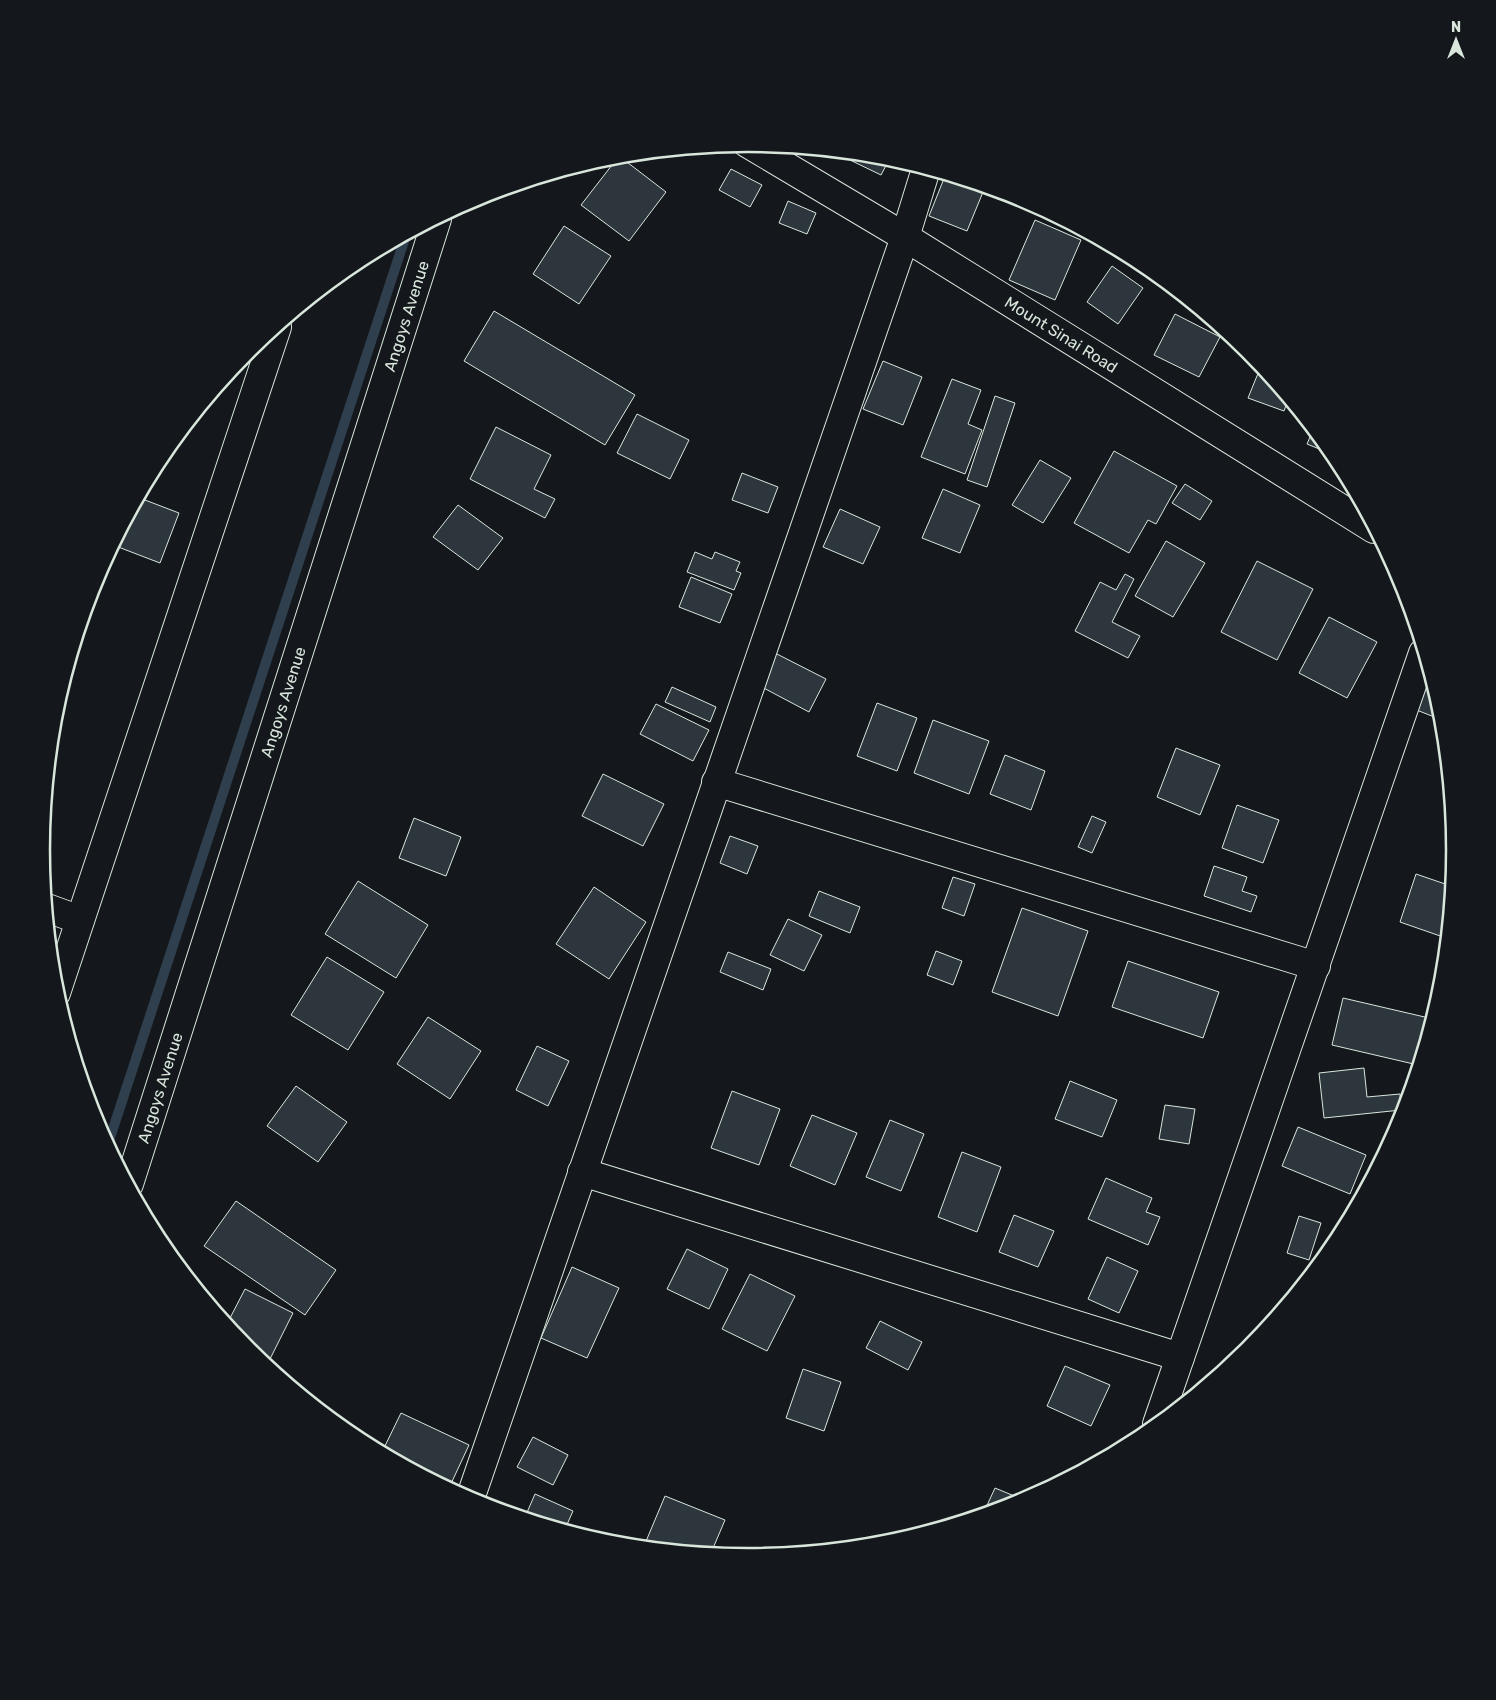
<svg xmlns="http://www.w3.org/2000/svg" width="1496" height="1700" font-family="Rubik,sans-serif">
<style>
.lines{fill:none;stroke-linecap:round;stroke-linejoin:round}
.stream{stroke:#2f3f4d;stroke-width:10}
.building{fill:#2c363c;stroke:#d8e6dc}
.minor-casing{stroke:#d8e6dc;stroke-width:30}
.tertiary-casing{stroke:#d8e6dc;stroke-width:30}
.minor{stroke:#14181c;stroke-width:28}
.tertiary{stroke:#14181c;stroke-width:28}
.labels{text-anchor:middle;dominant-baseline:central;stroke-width:4;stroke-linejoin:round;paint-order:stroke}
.street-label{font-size:16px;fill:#d8e6dc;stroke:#14181c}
.rim{fill:none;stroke:#d8e6dc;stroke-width:2.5}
</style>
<rect width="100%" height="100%" fill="#14181c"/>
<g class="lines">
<path class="stream" d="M108,1144L406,235"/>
</g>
<path class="building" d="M854,154L886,157L890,158L881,175L850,160Z
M619,156L666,192L629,241L581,205Z
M731,169L762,185L750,207L719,190Z
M945,176L983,192L967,231L929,216Z
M788,201L816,213L807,234L779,223Z
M1035,220L1081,240L1055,300L1009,280Z
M564,226L611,256L579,304L533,274Z
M1112,266L1143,288L1118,324L1087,302Z
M494,311L635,395L605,445L464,361Z
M1175,314L1220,337L1199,377L1154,355Z
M883,361L922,377L903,425L863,409Z
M1261,366L1288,400L1284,411L1248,398Z
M952,379L981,390L968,424L982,430L965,474L921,457Z
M995,396L1015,403L987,487L967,480Z
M637,414L689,440L670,479L617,453Z
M496,427L551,455L534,489L555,499L545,518L470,479Z
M1313,430L1334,455L1307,444Z
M1114,451L1177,486L1156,524L1148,520L1129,553L1074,523Z
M1040,460L1071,478L1043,523L1012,505Z
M742,473L778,487L768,513L732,500Z
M148,481L152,482L145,500L179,513L160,563L113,545Z
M1185,484L1212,501L1200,520L1172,503Z
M943,489L980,505L960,553L922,538Z
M458,505L503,538L478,570L433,537Z
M840,509L880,527L863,564L823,547Z
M1166,541L1205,563L1173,617L1135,596Z
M695,552L712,559L715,552L740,562L736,571L741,573L734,590L687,572Z
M1257,561L1313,589L1277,660L1221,632Z
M1125,574L1134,579L1112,622L1140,636L1128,658L1075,631L1100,582L1116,590Z
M691,577L732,594L720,623L679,607Z
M1329,617L1377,642L1347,698L1299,673Z
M775,653L826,679L809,712L758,685Z
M1429,672L1441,712L1442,720L1414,709Z
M672,687L716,707L710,722L665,702Z
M877,703L917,718L897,771L857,756Z
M656,704L709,730L693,761L640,734Z
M933,720L989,741L969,794L914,773Z
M1176,748L1220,765L1200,815L1157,797Z
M1005,755L1045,771L1031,810L990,794Z
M603,774L664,804L643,846L582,816Z
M1237,805L1279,820L1263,863L1222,848Z
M1092,816L1106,822L1092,853L1078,847Z
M414,818L461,837L446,876L399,858Z
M730,836L758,846L747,874L720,863Z
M1214,866L1247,877L1242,891L1257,896L1251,912L1204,896Z
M1416,874L1451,886L1446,938L1400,922Z
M953,877L975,884L964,916L942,908Z
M358,881L428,925L396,978L325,934Z
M594,887L646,922L609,979L556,944Z
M819,891L860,907L850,933L809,916Z
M1022,908L1088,931L1058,1016L992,992Z
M788,919L822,935L804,971L770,955Z
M936,951L962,961L953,985L927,975Z
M728,952L771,969L763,990L720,972Z
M327,957L384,992L348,1050L291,1015Z
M1128,961L1219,992L1203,1038L1112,1007Z
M1343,998L1429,1018L1418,1065L1332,1045Z
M428,1017L481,1051L450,1099L397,1064Z
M537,1046L569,1061L548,1106L516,1090Z
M1364,1068L1367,1097L1400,1094L1401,1110L1324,1118L1319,1073Z
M1070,1081L1117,1100L1102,1137L1055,1119Z
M296,1086L347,1122L318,1162L267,1126Z
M732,1091L780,1109L759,1165L711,1148Z
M1165,1105L1195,1109L1189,1144L1159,1139Z
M812,1115L857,1133L835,1185L790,1166Z
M890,1120L924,1134L901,1191L866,1177Z
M1298,1127L1366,1155L1350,1194L1282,1166Z
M962,1152L1001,1167L977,1232L938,1217Z
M1106,1178L1152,1198L1146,1212L1160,1217L1148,1245L1088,1219Z
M236,1201L336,1270L305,1315L204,1246Z
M1014,1215L1054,1231L1038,1267L999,1252Z
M1299,1216L1321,1223L1309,1260L1287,1253Z
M687,1249L728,1269L709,1309L667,1289Z
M1107,1257L1138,1271L1119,1313L1088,1299Z
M572,1267L619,1288L587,1358L541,1338Z
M750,1274L795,1296L767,1351L722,1329Z
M245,1289L293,1313L267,1365L248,1350L220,1315L229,1320Z
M880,1321L922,1342L908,1370L866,1348Z
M1065,1366L1110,1385L1091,1426L1047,1406Z
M803,1369L841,1382L824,1431L786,1418Z
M401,1413L469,1445L449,1488L382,1452Z
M533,1437L568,1455L553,1485L517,1467Z
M995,1488L1024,1500L983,1514Z
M535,1494L573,1511L565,1529L525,1517Z
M665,1496L725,1520L711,1553L644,1546Z"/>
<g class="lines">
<defs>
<g id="minor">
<path id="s1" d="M747,143L905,237L1374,529"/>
<path d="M716,782L1316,966"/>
<path d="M47,908L80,920"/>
<path d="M56,993L277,327"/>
<path d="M582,1172L1180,1357"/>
<path d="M1157,1424L1423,653"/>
<path d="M470,1499L905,237L926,169"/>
</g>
<g id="tertiary">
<path id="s2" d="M129,1184L437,219"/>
</g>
</defs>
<use href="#minor" class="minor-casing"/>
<use href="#tertiary" class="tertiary-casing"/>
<use href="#minor" class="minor"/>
<use href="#tertiary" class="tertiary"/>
</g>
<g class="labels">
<g class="street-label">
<text stroke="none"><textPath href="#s2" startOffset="911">Angoys Avenue</textPath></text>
<text stroke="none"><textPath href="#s1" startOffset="368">Mount Sinai Road</textPath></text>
<text stroke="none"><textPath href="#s2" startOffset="506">Angoys Avenue</textPath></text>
<text stroke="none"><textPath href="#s2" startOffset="101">Angoys Avenue</textPath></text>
</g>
</g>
<path d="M0 0H1496V1700H0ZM50 850a698 698 0 1 1 1396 0a698 698 0 1 1-1396 0Z" fill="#14181c" fill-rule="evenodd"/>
<path class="rim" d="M50 850a698 698 0 1 1 1396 0a698 698 0 1 1-1396 0Z"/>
<g transform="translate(1456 40)" stroke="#14181c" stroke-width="4" paint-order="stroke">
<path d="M0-4L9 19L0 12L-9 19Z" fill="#d8e6dc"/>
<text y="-8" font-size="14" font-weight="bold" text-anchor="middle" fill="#d8e6dc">N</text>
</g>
</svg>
